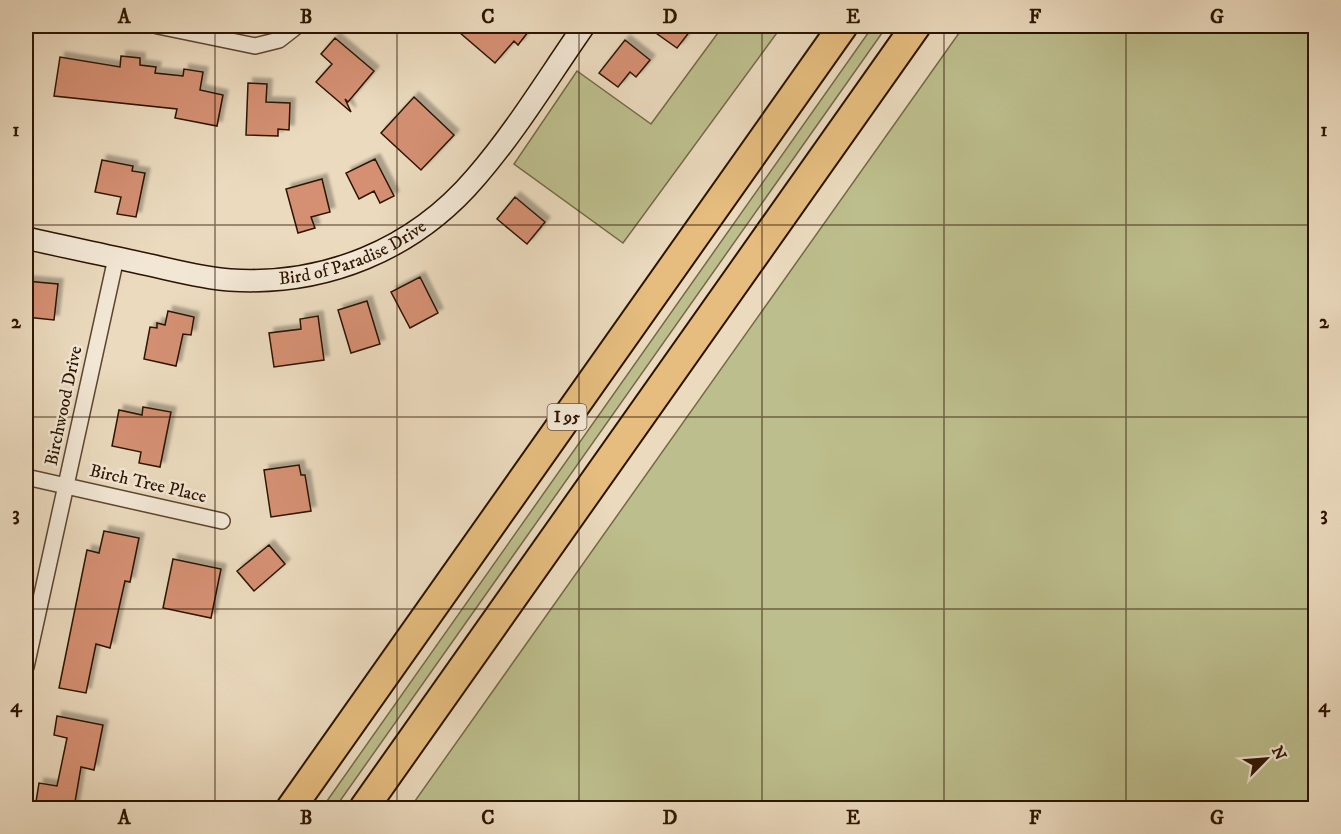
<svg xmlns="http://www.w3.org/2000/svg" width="1341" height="834" font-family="'IM FELL DW Pica',serif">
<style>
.green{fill:#bdbe8d;stroke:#746946;stroke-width:1.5}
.building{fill:#d59073;stroke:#2c1400;stroke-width:1.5;filter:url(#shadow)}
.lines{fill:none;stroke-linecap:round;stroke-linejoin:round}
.street-casing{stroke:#5c4630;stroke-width:18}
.secondary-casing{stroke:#2c1400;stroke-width:24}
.highway-casing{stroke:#2c1400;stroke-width:32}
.street{stroke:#f2e7d5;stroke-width:15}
.secondary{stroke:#f2e7d5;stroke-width:21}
.highway{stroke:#e6bd7f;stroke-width:28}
.grid{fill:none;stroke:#2c1400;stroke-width:1.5;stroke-opacity:0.55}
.labels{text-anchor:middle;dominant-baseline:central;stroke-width:5;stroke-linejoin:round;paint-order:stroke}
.shield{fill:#f2e7d5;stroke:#675340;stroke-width:1.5}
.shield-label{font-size:16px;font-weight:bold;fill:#2c1400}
.street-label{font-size:18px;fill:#2c1400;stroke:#f2e7d5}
.neatline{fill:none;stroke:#2c1400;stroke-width:2}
.grid-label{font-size:20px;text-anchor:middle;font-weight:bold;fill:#2c1400}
</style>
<defs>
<filter id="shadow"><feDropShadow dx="5" dy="-5" stdDeviation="1.5" flood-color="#0004"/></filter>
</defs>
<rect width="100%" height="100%" fill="#ebdabe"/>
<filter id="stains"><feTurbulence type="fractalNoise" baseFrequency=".00333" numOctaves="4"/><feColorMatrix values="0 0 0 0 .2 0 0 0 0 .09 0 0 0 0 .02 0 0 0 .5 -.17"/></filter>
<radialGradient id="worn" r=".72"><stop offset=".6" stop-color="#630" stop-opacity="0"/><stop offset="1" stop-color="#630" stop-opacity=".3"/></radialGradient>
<path class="green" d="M723,26H782L623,243L514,164L577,71L651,124Z
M873,26H887L335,808H322Z
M964,26H1315V808H410Z"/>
<path class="building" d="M452,26H521L528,32L518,45L514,41L495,63Z
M646,26H694L677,48Z
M335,38L374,71L348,102L345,99L351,112L316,82L332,64L321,54Z
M625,40L650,60L636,77L630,72L618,87L599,73Z
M121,56L140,58V65L156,67L155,73L183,76L184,69L203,72L200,90L223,95L217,126L175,118L177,109L54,96L60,57L120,67Z
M248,83L267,84L266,102L290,103L289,130L278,129V136L246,135Z
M414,97L454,135L421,170L381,133Z
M375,159L394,196L380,203L374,191L359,199L346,173Z
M102,160L133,166L132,171L145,173L136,217L117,214L121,197L95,192Z
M322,179L330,212L311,217L315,228L298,233L286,189Z
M515,197L545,222L527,244L497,219Z
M420,277L438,313L410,328L391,292Z
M26,281L58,284L54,320L26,317Z
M367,301L380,344L351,353L338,310Z
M168,311L194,317L191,335L183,334L176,366L144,359L150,327L157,328V323L165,325Z
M318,316L324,360L274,367L269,333L301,329L300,319Z
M143,407L171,412L160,467L139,463L141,452L112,446L119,410L142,415Z
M299,465L301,475H305L311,511L271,517L264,470Z
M104,531L139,538L130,582L125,581L110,648L96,644L86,693L59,688L87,550L99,553Z
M269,545L285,564L254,591L237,571Z
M173,559L221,569L211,618L163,608Z
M57,716L103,725L94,770L81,767L74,808H35L39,783L57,786L67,738L54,735Z"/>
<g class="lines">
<defs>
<path id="street" d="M158,26L255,46L279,40L297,26
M26,477L222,521
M26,667L116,258"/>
<g id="secondary">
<path id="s1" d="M26,238C65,247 105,255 145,264C173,270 202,278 230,280C325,286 414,250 476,177C516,131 549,76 584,26"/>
</g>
<path id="highway" d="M291,808L843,26
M364,808L916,26"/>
</defs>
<use href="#street" class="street-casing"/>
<use href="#secondary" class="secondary-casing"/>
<use href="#highway" class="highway-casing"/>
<use href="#street" class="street"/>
<use href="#secondary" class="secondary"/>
<use href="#highway" class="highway"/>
</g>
<path class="grid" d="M215,26V808M397,26V808M579,26V808M762,26V808M944,26V808M1126,26V808M26,225H1316M26,417H1316M26,609H1316"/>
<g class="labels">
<rect class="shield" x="547.5" y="404" width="39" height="26" rx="4.5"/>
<g class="shield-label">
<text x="567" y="417">I 95</text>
</g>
<g class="street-label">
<text stroke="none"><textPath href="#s1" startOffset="336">Bird of Paradise Drive</textPath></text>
<text transform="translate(64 406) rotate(-78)">Birchwood Drive</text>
<text transform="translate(148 484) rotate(13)">Birch Tree Place</text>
</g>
</g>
<rect width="1341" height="834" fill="none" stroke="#ebdabe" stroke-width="66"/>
<g transform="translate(1266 759) rotate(65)" stroke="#f2e7d5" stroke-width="4.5" paint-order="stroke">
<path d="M0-4.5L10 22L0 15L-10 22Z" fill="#2c1400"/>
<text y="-9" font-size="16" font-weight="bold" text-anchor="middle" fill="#2c1400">N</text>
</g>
<rect x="33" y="33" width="1275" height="768" class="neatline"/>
<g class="grid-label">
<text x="124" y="23">A</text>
<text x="306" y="23">B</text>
<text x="488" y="23">C</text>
<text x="670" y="23">D</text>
<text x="853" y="23">E</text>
<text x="1035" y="23">F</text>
<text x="1217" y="23">G</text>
<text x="16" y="136">1</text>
<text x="1324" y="136">1</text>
<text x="16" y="328">2</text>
<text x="1324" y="328">2</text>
<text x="16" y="520">3</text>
<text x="1324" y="520">3</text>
<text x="16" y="712">4</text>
<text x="1324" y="712">4</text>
<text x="124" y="824">A</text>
<text x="306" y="824">B</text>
<text x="488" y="824">C</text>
<text x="670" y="824">D</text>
<text x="853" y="824">E</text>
<text x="1035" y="824">F</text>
<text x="1217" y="824">G</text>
</g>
<rect width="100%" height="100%" filter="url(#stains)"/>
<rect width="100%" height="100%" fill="url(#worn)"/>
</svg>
